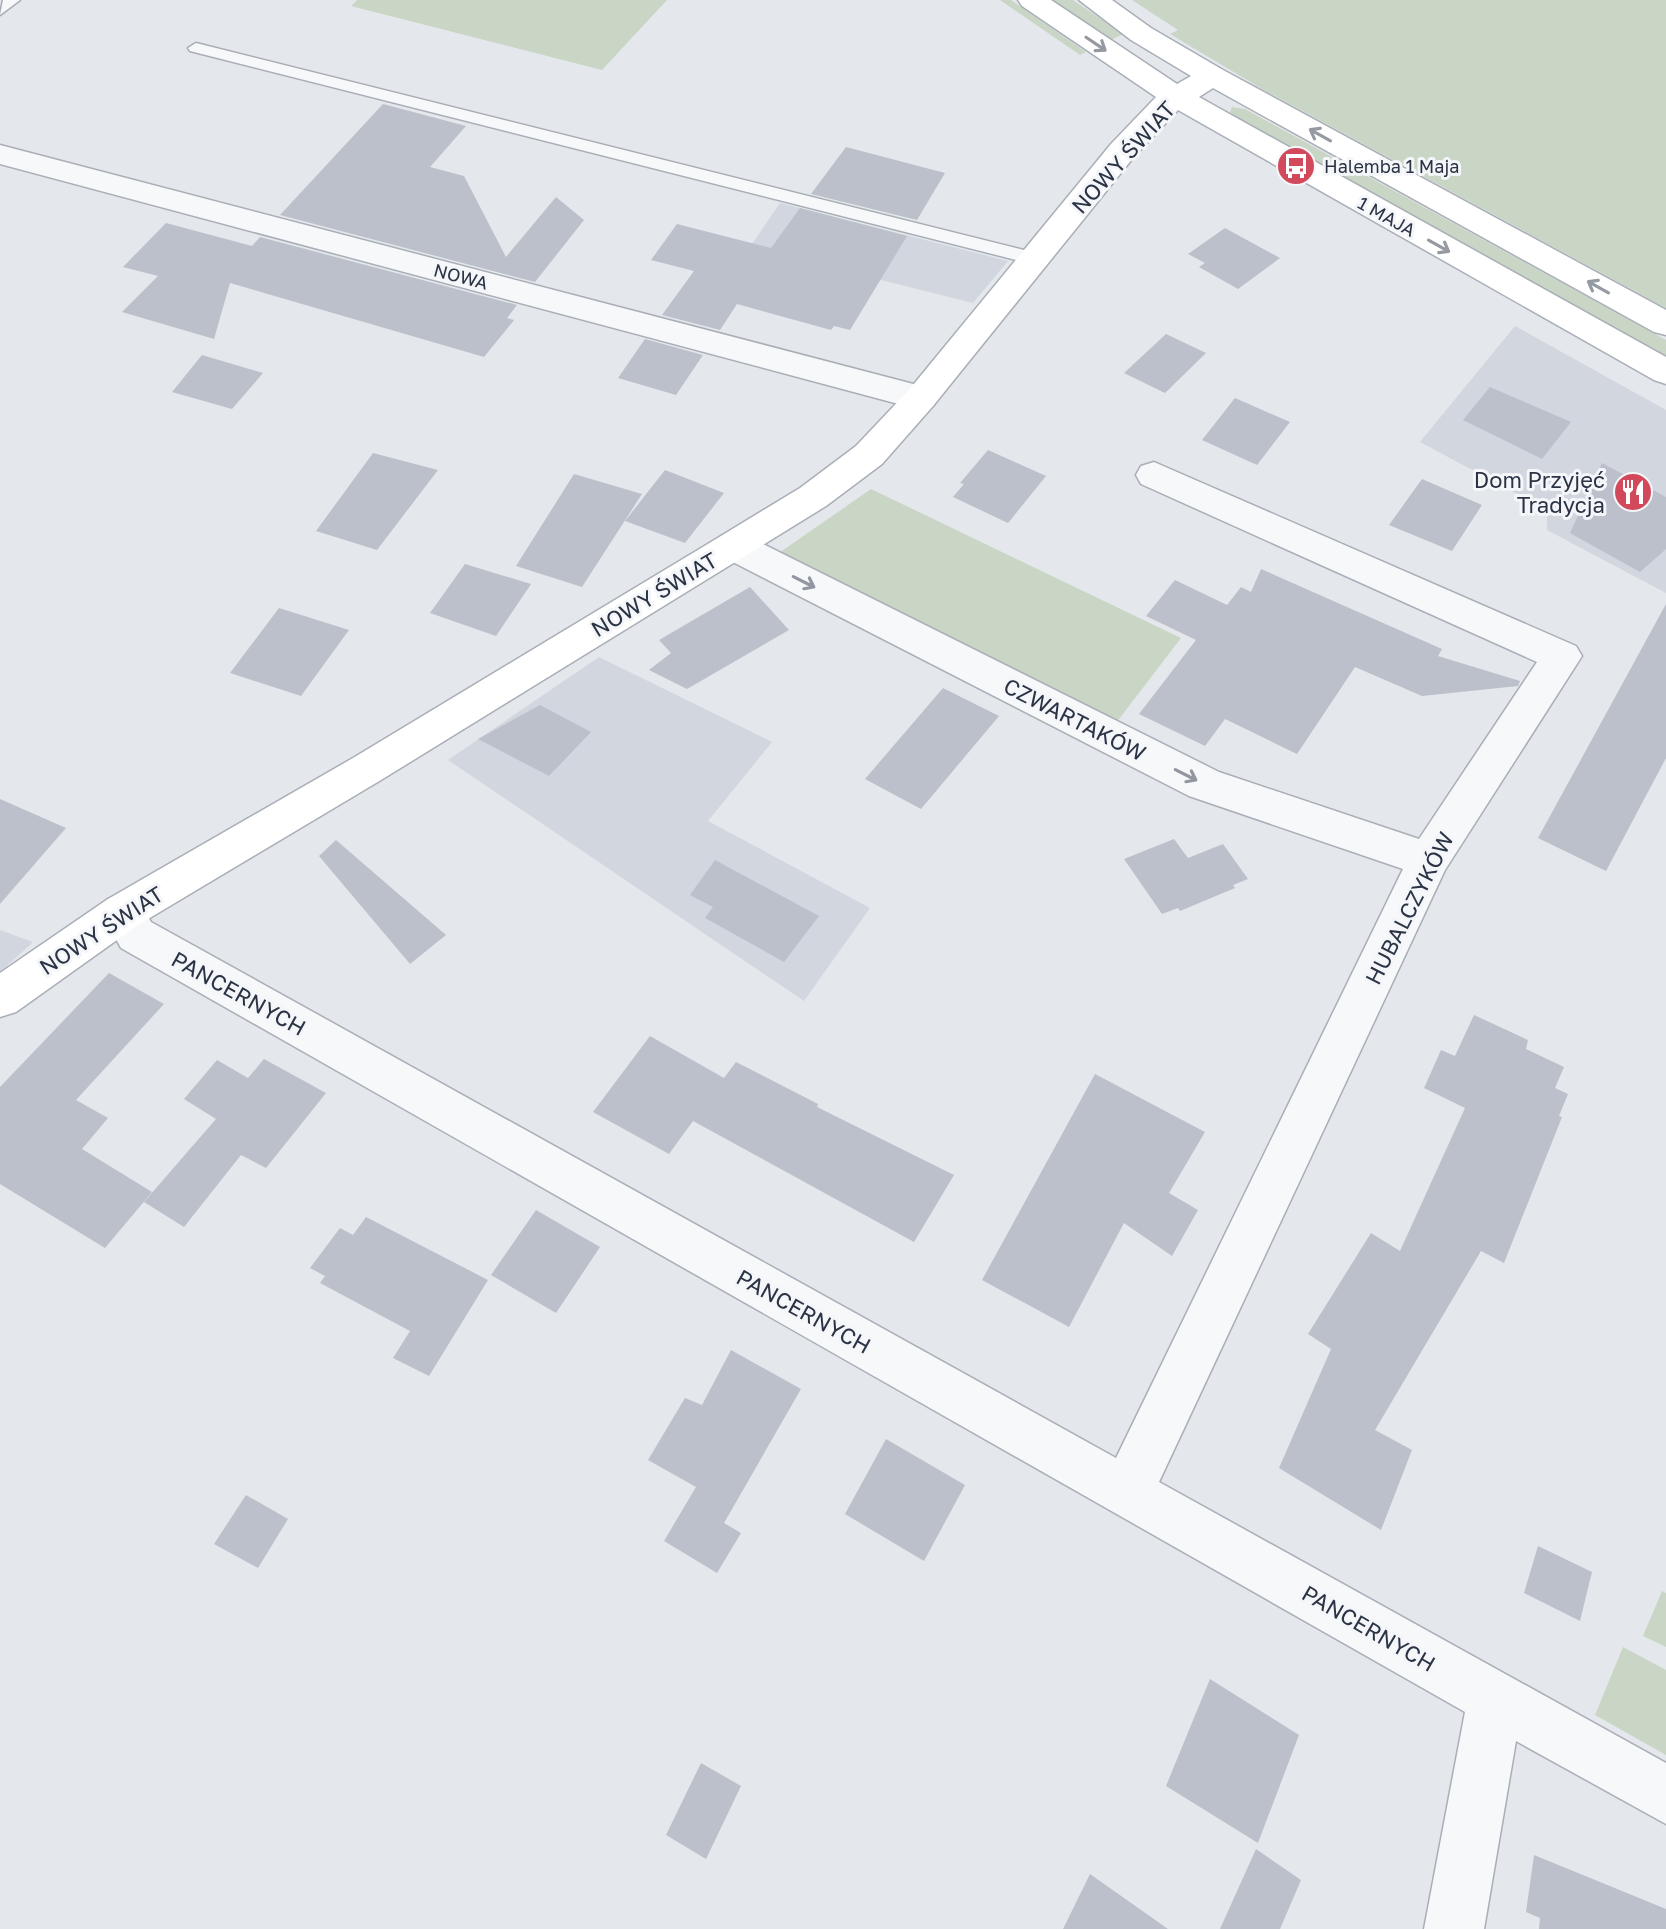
<svg xmlns="http://www.w3.org/2000/svg" width="1666" height="1929" font-family="'Golos Text',sans-serif">
<style>
.built{fill:#d2d6de}
.green{fill:#c9d6c5}
.building{fill:#bbc0ca}
.lines{fill:none;stroke-linecap:round;stroke-linejoin:round}
.lane-casing{stroke:#a9aeb7;stroke-width:3}
.street-casing{stroke:#a9aeb7;stroke-width:3}
.secondary-casing{stroke:#a9aeb7;stroke-width:3}
.lane{fill:#f7f8fa;fill-rule:evenodd}
.street{fill:#f7f8fa;fill-rule:evenodd}
.secondary{fill:#fff;fill-rule:evenodd}
.oneway{stroke:#959aa2}
.oneway2{stroke:#9196a0}
.labels{text-anchor:middle;dominant-baseline:central;stroke-width:6;stroke-linejoin:round;paint-order:stroke}
.far-poi-label{font-size:18px;fill:#2b3445;stroke:#f4f6f9;text-anchor:start}
.far-street-label{font-size:18px;fill:#2b3445;stroke:#f4f6f9}
.street-label{font-size:22px;fill:#2b3445;stroke:#f4f6f9}
.poi-label{font-size:22px;fill:#2b3445;stroke:#f4f6f9;text-anchor:end}
</style>
<rect width="100%" height="100%" fill="#e4e7ec"/>
<path class="built" d="M780,203L1008,261L973,303L750,247Z
M1515,326L1666,410V593L1547,530V510L1420,442Z
M599,657L772,742L708,821L870,908L804,1001L448,760Z
M0,930L33,942L0,972Z"/>
<path class="green" d="M357,0H667L602,70L351,6Z
M1000,0H1011L1086,52L1080,55Z
M1052,0H1073L1123,34L1111,40Z
M1132,0H1666V308L1262,89L1170,34L1178,30Z
M1232,107L1245,109L1666,340V357L1234,116L1230,112Z
M871,489L1181,638L1116,723L776,555Z
M1662,1591L1666,1593V1647L1643,1636Z
M1623,1647L1666,1670V1755L1595,1715Z"/>
<path class="building" d="M383,104L466,126L430,167L464,176L506,257L556,197L584,220L535,282L280,215Z
M846,147L945,173L917,220L811,194Z
M800,208L907,236L850,330L834,326L831,330L737,304L720,330L662,315L694,271L651,260L677,224L771,248Z
M166,223L252,246L260,237L517,305L507,318L514,320L484,357L230,283L214,339L122,312L158,276L123,267Z
M1225,228L1280,258L1238,289L1199,267L1205,263L1188,254Z
M1166,334L1206,353L1165,393L1124,373Z
M645,339L703,355L676,395L618,378Z
M202,355L263,373L232,409L172,392Z
M1490,387L1571,422L1542,459L1463,420Z
M1235,398L1290,422L1257,465L1202,440Z
M988,450L1046,476L1008,523L953,497L964,484L960,483Z
M373,453L438,470L377,550L316,531Z
M1602,463L1666,497V549L1640,572L1570,533Z
M665,470L724,493L685,543L625,521Z
M574,474L642,494L582,587L516,566Z
M1422,479L1482,505L1452,551L1389,525Z
M465,564L531,584L496,636L430,613Z
M1261,569L1442,649L1438,656L1520,681L1518,686L1422,696L1355,667L1297,754L1225,719L1205,746L1139,714L1196,640L1146,616L1175,580L1227,605L1241,587L1251,592Z
M750,587L789,630L687,689L649,670L671,653L659,640Z
M1666,604V758L1606,871L1538,838Z
M279,608L349,630L301,696L230,673Z
M943,688L999,716L921,809L865,779Z
M540,705L591,732L549,776L478,739Z
M0,799L66,828L0,904Z
M1174,839L1188,858L1223,844L1248,879L1233,885L1235,888L1180,911L1178,908L1162,914L1124,859Z
M336,840L446,935L410,964L319,856Z
M715,860L819,916L784,962L705,918L713,907L690,895Z
M109,973L164,1004L76,1100L108,1118L82,1149L152,1192L105,1248L0,1184V1087Z
M1474,1015L1528,1040L1526,1049L1564,1067L1555,1088L1568,1094L1559,1116L1562,1117L1504,1263L1481,1251L1375,1430L1412,1450L1381,1530L1279,1468L1331,1349L1308,1334L1371,1233L1400,1251L1465,1108L1424,1088L1441,1050L1455,1056Z
M650,1036L724,1078L736,1062L818,1104L817,1107L954,1175L914,1242L693,1121L669,1154L593,1112Z
M264,1059L326,1093L266,1168L241,1155L184,1227L144,1202L216,1119L184,1099L217,1060L248,1078Z
M1095,1074L1205,1132L1169,1193L1198,1210L1172,1256L1124,1223L1069,1327L982,1280Z
M536,1210L600,1247L556,1313L491,1275Z
M366,1217L488,1280L429,1376L393,1358L410,1331L320,1283L325,1276L310,1268L340,1228L353,1235Z
M731,1350L801,1389L724,1523L741,1533L717,1573L664,1541L696,1487L648,1460L685,1398L702,1405Z
M886,1439L965,1485L924,1561L845,1514Z
M246,1495L288,1519L258,1568L214,1544Z
M1538,1546L1592,1572L1580,1621L1524,1593Z
M1210,1679L1299,1735L1258,1843L1166,1786Z
M701,1763L741,1786L706,1859L666,1835Z
M1256,1849L1301,1880L1280,1929H1220Z
M1534,1855L1666,1909V1929H1539L1540,1918L1526,1912Z
M1090,1874L1168,1929H1063Z"/>
<g class="lines">
<defs>
<path id="lane" d="M3,0H20L0,15Z
M196,43L1036,253L1045,259L1036,265L190,51L188,48Z"/>
<path id="street" d="M0,145L921,386L933,390L938,398L933,406L921,410L0,164Z
M1154,462L1576,646L1582,656L1445,870L1159,1482L1666,1763V1824L1516,1741L1484,1929H1424L1465,1712L121,948L101,912L108,899L123,894L138,899L151,922L1116,1458L1403,869L1189,796L721,556L715,546L721,536L734,532L747,536L1219,772L1419,839L1537,662L1141,484L1136,475L1141,466Z"/>
<path id="secondary" d="M1018,0H1051L1177,84L1191,76L1131,40L1079,0H1112L1151,28L1223,70L1666,310V335L1654,332L1213,88L1199,97L1666,357V384L1654,380L1178,110L1133,158L933,406L882,464L826,506L381,780L138,925L16,1012L0,1017V973L108,899L353,758L721,536L800,488L856,446L909,390L1111,144L1156,97L1022,6Z"/>
</defs>
<use href="#lane" class="lane-casing"/>
<use href="#street" class="street-casing"/>
<use href="#secondary" class="secondary-casing"/>
<use href="#lane" class="lane"/>
<use href="#street" class="street"/>
<use href="#secondary" class="secondary"/>
</g>
<defs><path id="oneway-shaft" d="M-6 0H5M1.5-3L5.5 0L1.5 3" fill="none" stroke-width="1.6" stroke-linecap="round" stroke-linejoin="round" transform="scale(2)"/></defs>
<g class="oneway">
<use href="#oneway-shaft" transform="translate(1096 44) rotate(34)"/>
<use href="#oneway-shaft" transform="translate(1320 135) rotate(-151)"/>
<use href="#oneway-shaft" transform="translate(1439 246) rotate(29)"/>
<use href="#oneway-shaft" transform="translate(1598 287) rotate(-151)"/>
</g>
<g class="oneway2">
<use href="#oneway-shaft" transform="translate(804 582) rotate(27)"/>
<use href="#oneway-shaft" transform="translate(1186 775) rotate(27)"/>
</g>
<defs>
<symbol id="bus-disc" viewBox="-11 -11 22 22"><circle r="9.5" fill="#d1495b" stroke="#f4f6f9"/><path d="M-5-6H5V4H4V6H2V4H-2V6H-4V4H-5ZM-3.5-4V0h7V-4ZM-3.5 1.2v1.5H-2V1.2ZM2 1.2v1.5H3.5V1.2Z" fill="#fff"/></symbol>
<symbol id="restaurant-disc" viewBox="-11 -11 22 22"><circle r="9.5" fill="#d1495b" stroke="#f4f6f9"/><path d="M-5-6h1v4h1v-4h1v4h1v-4h1v5L-1.5 .5V6h-2V.5L-5-1ZM5-6V6H3V1.5H1.5Q1.5-4 5-6Z" fill="#fff"/></symbol>
</defs>
<g fill-rule="evenodd">
<use href="#bus-disc" x="1274" y="144" width="44" height="44"/>
<use href="#restaurant-disc" x="1611" y="470" width="44" height="44"/>
</g>
<g class="labels">
<g class="far-poi-label">
<text x="1324" y="166">Halemba 1 Maja</text>
</g>
<g class="far-street-label">
<text transform="translate(1387 216) rotate(29)">1 MAJA</text>
<text transform="translate(461 276) rotate(15)">NOWA</text>
</g>
<g class="street-label">
<text transform="translate(1123 157) rotate(-48)">NOWY ŚWIAT</text>
<text transform="translate(654 594) rotate(-31)">NOWY ŚWIAT</text>
<text transform="translate(1075 719) rotate(27)">CZWARTAKÓW</text>
<text transform="translate(1409 908) rotate(-63)">HUBALCZYKÓW</text>
<text transform="translate(101 930) rotate(-33)">NOWY ŚWIAT</text>
<text transform="translate(239 993) rotate(29)">PANCERNYCH</text>
<text transform="translate(804 1311) rotate(29)">PANCERNYCH</text>
<text transform="translate(1369 1628) rotate(30)">PANCERNYCH</text>
</g>
<g class="poi-label">
<text x="1605" y="479">Dom Przyjęć<tspan x="1605" dy="25">Tradycja</tspan></text>
</g>
</g>
</svg>
